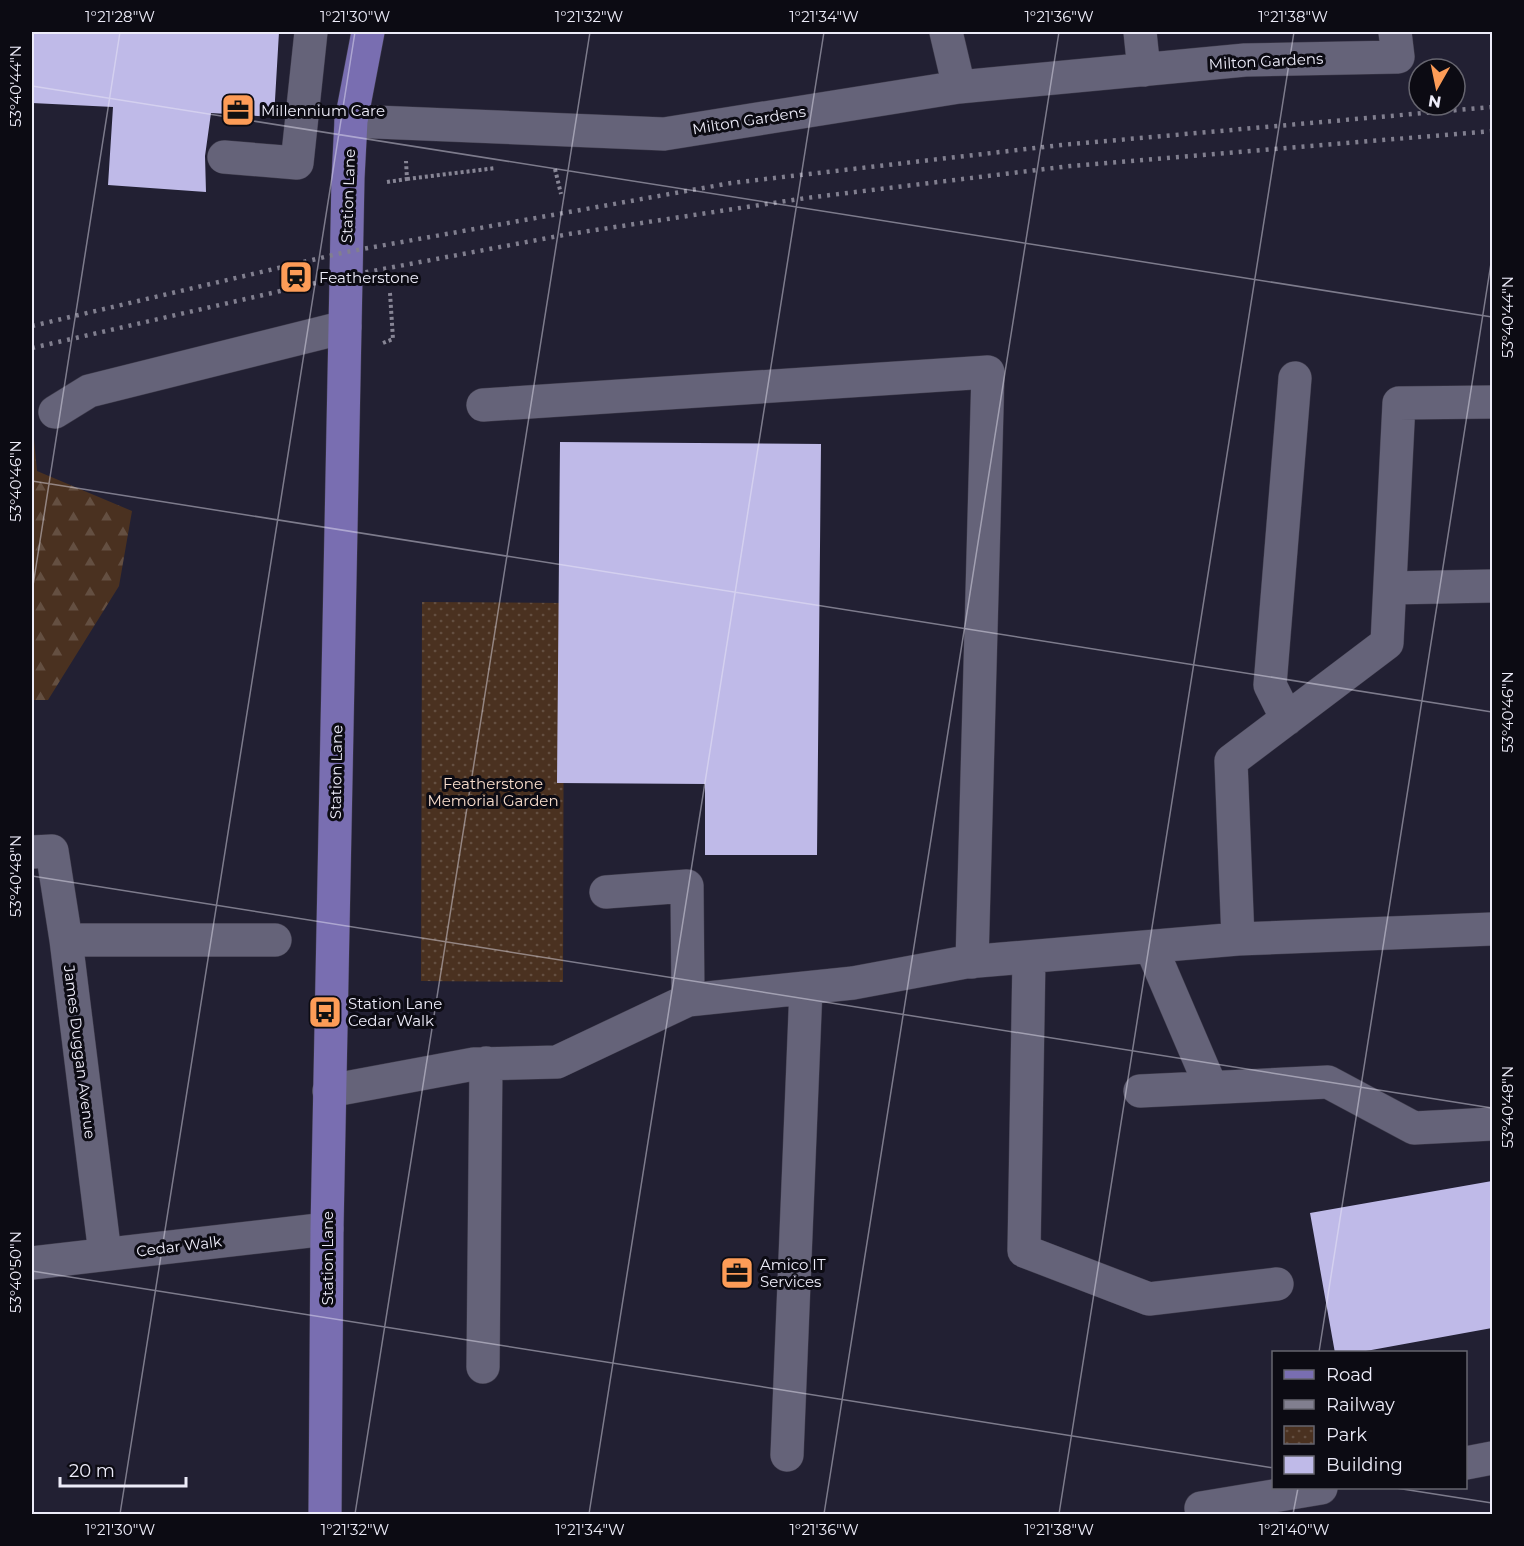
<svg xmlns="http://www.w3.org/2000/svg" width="1524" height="1546" font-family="Montserrat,sans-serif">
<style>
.forest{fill:url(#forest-firs)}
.park{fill:url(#park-dots)}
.building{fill:#bfbae8}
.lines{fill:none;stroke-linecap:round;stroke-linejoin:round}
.minor-casing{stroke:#3e3b4b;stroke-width:34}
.major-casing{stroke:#3e3b4b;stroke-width:34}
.path{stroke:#878595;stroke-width:4;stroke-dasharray:3 3;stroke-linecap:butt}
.minor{stroke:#656379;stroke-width:33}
.major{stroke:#796eb1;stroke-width:33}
.rail{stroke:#817f8f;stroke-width:4.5;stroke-dasharray:3 6;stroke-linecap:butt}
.ticks{fill:none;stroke:#edecf9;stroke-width:1.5;stroke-opacity:0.45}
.labels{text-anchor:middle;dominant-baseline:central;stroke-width:6;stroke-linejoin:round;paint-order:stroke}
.street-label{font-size:15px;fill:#edecf9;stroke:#0c0b13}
.poi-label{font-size:15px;fill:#edecf9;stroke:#0c0b13;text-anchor:start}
.park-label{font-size:15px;fill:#f8ddcc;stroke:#0c0b13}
.neatline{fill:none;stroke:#edecf9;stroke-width:2}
.ticks-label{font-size:15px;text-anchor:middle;fill:#edecf9}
</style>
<defs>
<pattern id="forest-firs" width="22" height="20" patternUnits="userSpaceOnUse" patternTransform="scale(1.5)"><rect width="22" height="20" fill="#4a3120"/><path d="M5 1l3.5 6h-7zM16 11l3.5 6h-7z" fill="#644f41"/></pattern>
<pattern id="park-dots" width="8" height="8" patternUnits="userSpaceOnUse" patternTransform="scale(1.5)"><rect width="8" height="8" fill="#4a3120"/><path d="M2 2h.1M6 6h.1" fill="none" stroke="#644f41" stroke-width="1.8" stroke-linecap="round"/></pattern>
</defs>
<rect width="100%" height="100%" fill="#222033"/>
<path class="forest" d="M32,418L37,471L132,511L119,586L48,700H32Z"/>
<path class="park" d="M422,602L564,603L563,982L421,981Z"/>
<path class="building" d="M32,32H279L274,117L211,113L205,156L206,192L108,185L113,107L32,103Z
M560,442L821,444L817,855H705V784L557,783Z
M1492,1181V1328L1355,1353H1335L1310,1213Z"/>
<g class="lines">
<defs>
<path id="minor" d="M946,32L959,87
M1140,32L1144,70
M351,121L664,134L959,87L1245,60L1398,57L1395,32
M224,157L297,163L311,32
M483,405L988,372L972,962
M55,412L89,391L345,327
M1390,588L1492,586
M1287,719L1270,685L1295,378
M32,852L52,851L66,940L105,1254
M606,892L687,886L688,1000
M1238,939L1231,761L1387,643L1399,403L1492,402
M66,940H275
M1151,947L1211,1087
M1029,957L1024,1251L1149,1299L1277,1284
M329,1091L474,1064L557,1062L688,1000L853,983L966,962L1238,939L1492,929
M1140,1091L1328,1082L1414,1128L1492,1124
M32,1263L327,1229
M483,1367L486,1063
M787,1455L806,988
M1466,1463L1492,1458
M1202,1514L1201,1508L1321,1488"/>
<path id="major" d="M325,1514L327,1229L348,178L351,121L368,32"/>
</defs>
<use href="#minor" class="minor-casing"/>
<use href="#major" class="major-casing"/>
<path class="path" d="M555,169L561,194
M407,179L496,168
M387,182L407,179L406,161
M383,343L393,339L390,293"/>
<use href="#minor" class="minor"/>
<use href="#major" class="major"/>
<path class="rail" d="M32,326L346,252L731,183L1061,145L1492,107
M32,348L346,276L569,234L806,198L1070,166L1492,131"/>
</g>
<path class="ticks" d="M32,86L1492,317M32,481L1492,712M32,592L120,32M32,876L1492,1108M32,1271L1274,1468M1319,1352L1492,257M1396,1488L1492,1503M120,1514L355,32M355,1514L590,32M589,1514L824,32M824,1514L1059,32M1059,1514L1294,32M1293,1514L1298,1488"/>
<defs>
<symbol id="office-square" viewBox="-11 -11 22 22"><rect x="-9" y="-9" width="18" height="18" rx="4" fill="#fd9c57" stroke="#0c0b13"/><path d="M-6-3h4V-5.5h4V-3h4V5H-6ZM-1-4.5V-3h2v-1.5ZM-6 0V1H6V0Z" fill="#111"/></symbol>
<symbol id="station-square" viewBox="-11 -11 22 22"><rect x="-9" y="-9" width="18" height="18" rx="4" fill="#fd9c57" stroke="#0c0b13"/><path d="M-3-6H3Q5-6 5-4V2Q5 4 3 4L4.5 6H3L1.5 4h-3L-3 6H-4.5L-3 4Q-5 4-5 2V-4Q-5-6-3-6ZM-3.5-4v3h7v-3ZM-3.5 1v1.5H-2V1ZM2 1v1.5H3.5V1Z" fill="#111"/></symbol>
<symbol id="bus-square" viewBox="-11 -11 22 22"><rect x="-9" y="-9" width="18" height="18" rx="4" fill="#fd9c57" stroke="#0c0b13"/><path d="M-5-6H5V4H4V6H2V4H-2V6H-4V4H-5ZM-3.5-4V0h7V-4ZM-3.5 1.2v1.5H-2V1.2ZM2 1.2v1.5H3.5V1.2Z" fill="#111"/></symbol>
</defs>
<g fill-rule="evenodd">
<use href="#office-square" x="219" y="91" width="38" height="38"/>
<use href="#station-square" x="277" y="258" width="38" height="38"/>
<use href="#bus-square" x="306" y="993" width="38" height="38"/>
<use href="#office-square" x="718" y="1254" width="38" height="38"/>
</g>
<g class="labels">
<g class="street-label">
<text transform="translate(1266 61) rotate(-3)">Milton Gardens</text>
<text transform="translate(749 120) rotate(-9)">Milton Gardens</text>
<text transform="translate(348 196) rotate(-88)">Station Lane</text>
<text transform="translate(336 772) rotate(-89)">Station Lane</text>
<text transform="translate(80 1052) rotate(83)">James Duggan Avenue</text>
<text transform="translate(179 1246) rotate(-7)">Cedar Walk</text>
<text transform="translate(327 1258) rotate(-90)">Station Lane</text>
</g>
<g class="poi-label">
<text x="261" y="110">Millennium Care</text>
<text x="319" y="277">Featherstone</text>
<text x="348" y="1003">Station Lane<tspan x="348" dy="17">Cedar Walk</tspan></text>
<text x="760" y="1264">Amico IT<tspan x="760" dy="17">Services</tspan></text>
</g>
<g class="park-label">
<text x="493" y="783">Featherstone<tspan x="493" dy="17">Memorial Garden</tspan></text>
</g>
</g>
<rect width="1524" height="1546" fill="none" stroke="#0c0b13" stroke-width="66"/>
<rect x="1272" y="1351" width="195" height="138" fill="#0c0b13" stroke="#66656f" stroke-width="1.5"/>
<rect x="1284" y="1370" width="30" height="9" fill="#796eb1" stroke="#66656f" stroke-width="1.5"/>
<text x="1326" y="1381" font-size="18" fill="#edecf9">Road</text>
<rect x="1284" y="1400" width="30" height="9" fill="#817f8f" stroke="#66656f" stroke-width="1.5"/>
<text x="1326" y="1411" font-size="18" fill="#edecf9">Railway</text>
<rect x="1284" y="1426" width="30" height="18" fill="url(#park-dots)" stroke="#66656f" stroke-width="1.5"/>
<text x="1326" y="1441" font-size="18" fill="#edecf9">Park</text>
<rect x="1284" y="1456" width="30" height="18" fill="#bfbae8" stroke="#66656f" stroke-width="1.5"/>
<text x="1326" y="1471" font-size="18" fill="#edecf9">Building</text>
<g transform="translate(1437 87) rotate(189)"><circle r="28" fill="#0c0b13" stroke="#66656f" stroke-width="1.5"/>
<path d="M0-4.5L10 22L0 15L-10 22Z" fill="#fd9c57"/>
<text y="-9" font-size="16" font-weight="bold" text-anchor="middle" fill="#edecf9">N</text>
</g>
<path d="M60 1477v9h126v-9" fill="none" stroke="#edecf9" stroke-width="3"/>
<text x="69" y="1477" font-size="18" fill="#edecf9" stroke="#0c0b13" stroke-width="4.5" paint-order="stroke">20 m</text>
<rect x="33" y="33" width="1458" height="1480" class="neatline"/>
<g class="ticks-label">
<text x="120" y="22">1°21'28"W</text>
<text x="355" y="22">1°21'30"W</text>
<text x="589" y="22">1°21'32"W</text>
<text x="824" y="22">1°21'34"W</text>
<text x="1059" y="22">1°21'36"W</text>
<text x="1293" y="22">1°21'38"W</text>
<text transform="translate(16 86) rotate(-90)" y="5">53°40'44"N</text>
<text transform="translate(1508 317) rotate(-90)" y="5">53°40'44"N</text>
<text transform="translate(16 481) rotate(-90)" y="5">53°40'46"N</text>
<text transform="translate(1508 712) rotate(-90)" y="5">53°40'46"N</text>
<text transform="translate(16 876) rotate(-90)" y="5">53°40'48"N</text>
<text transform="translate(1508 1107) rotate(-90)" y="5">53°40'48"N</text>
<text transform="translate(16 1272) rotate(-90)" y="5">53°40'50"N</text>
<text x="120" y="1535">1°21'30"W</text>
<text x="355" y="1535">1°21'32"W</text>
<text x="590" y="1535">1°21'34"W</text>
<text x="824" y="1535">1°21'36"W</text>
<text x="1059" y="1535">1°21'38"W</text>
<text x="1294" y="1535">1°21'40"W</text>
</g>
</svg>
